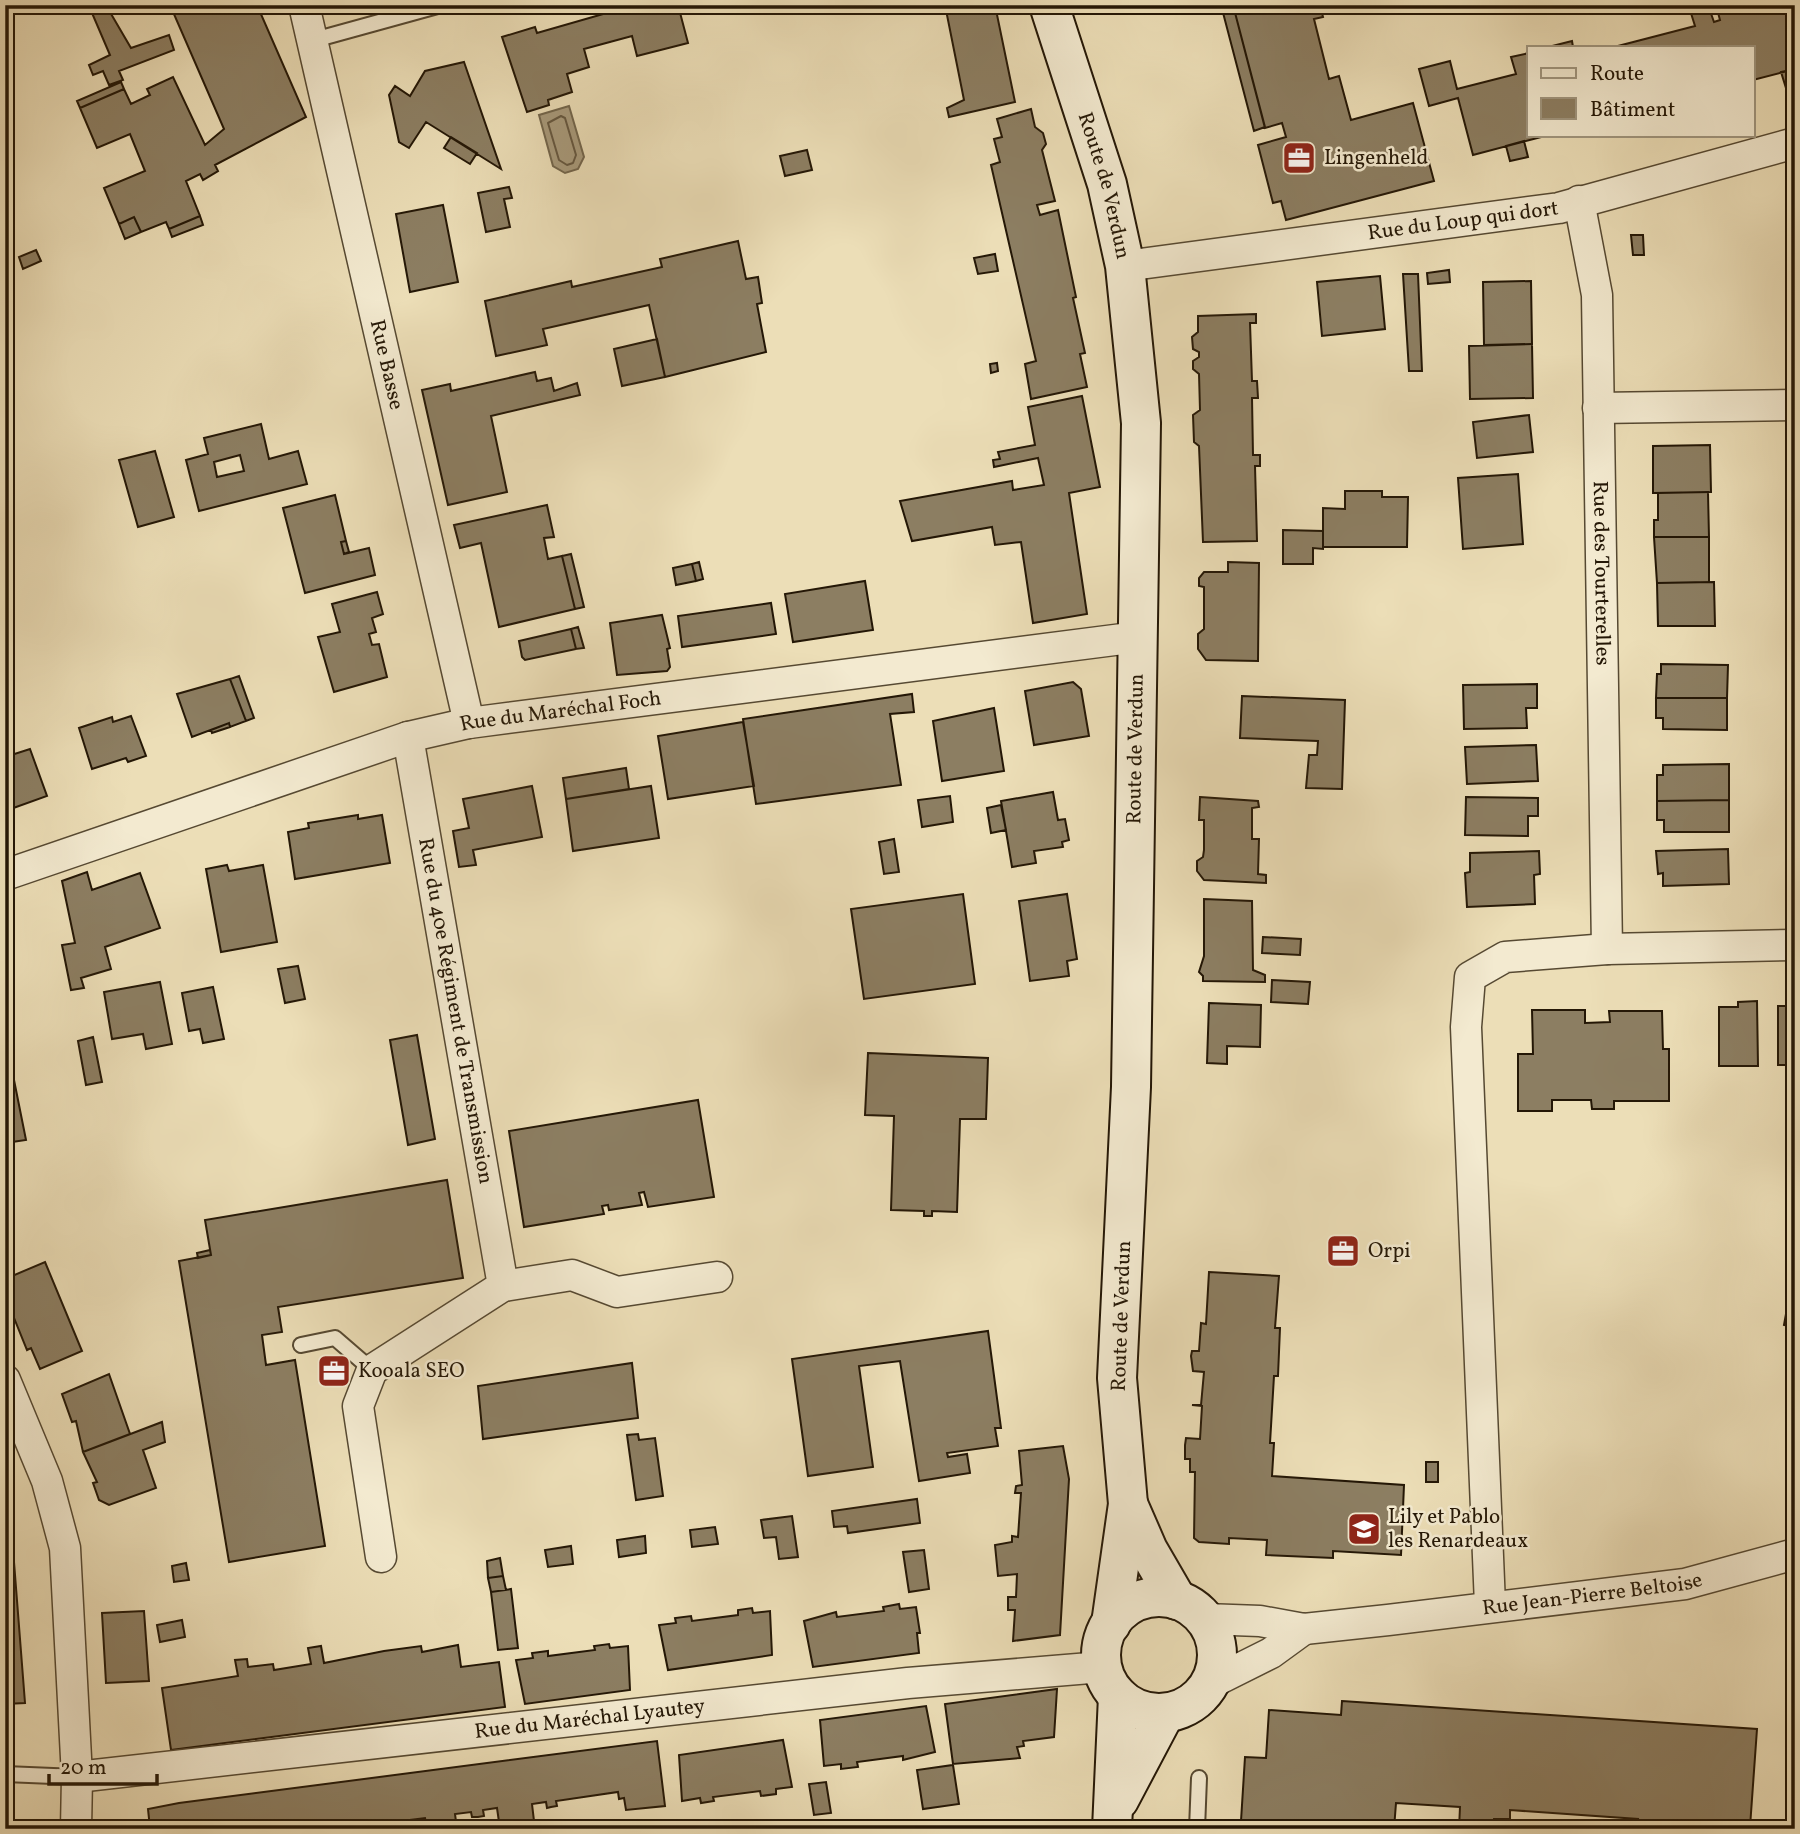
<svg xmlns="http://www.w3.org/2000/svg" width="1800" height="1834" font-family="Vollkorn,serif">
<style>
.water{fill:#a89a7b;stroke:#73664c;stroke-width:2}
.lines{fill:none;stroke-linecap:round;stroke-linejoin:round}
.shore{stroke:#665840;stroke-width:2}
.building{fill:#8c7e62;stroke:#241706;stroke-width:2;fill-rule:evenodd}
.service-casing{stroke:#564932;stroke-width:18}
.minor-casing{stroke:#564932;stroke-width:33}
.secondary-casing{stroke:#241706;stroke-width:42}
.service{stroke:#f3ead0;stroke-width:14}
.minor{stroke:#f3ead0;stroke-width:30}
.secondary{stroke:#f3ead0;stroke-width:38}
.labels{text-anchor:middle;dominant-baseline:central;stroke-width:5;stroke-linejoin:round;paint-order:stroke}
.poi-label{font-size:21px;fill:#241706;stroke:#f3ead0;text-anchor:start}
.street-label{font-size:21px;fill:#241706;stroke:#f3ead0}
</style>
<rect width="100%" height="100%" fill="#ecdeb7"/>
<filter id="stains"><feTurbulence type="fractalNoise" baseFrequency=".00286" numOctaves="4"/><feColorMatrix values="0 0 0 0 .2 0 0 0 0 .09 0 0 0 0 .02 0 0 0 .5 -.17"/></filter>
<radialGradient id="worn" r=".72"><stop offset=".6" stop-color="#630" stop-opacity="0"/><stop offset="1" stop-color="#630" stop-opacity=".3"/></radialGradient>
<path class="water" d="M569,106L584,157L578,169L565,173L553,166L539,115Z"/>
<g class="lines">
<path class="shore" d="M561,116L565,118L576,155L573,163L567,165L559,160L548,123Z"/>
</g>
<path class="building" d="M170,5H257L306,117L215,165L218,171L203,180L200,174L186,181L200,216L169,229L166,222L141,232L134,217L119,224L104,188L145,171L130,134L97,148L80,108L124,89L131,104L150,95L147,89L173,77L205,145L224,129Z
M335,5H383L351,12Z
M650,5H678L688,43L637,56L632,36L584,49L589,67L567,74L572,92L548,100L549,105L527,112L502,37L535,27L537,33L624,8L625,12Z
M945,5H995L1015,102L949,117L947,108L964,100Z
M1221,5H1233L1265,127L1254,131Z
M1233,5H1320L1323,17L1314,19L1329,79L1339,76L1351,120L1413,103L1434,181L1286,220L1281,201L1273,203L1258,145L1286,137L1282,123L1265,128Z
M1708,5L1714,22L1720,20L1716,5H1754L1755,10L1772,5H1795V69L1753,80V47H1614L1695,26L1690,10Z
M107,7L131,48L169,35L174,50L119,71L123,80L109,85L103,71L93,75L89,65L110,55L92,13Z
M1572,41L1573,47H1553L1552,46Z
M1529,53V135H1549L1473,155L1458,98L1429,106L1419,69L1450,61L1457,89L1516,74L1511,57Z
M464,62L501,169L426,122L409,148L399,142L389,95L395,86L410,96L425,71Z
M1795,69V86L1786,88L1781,72Z
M121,82L124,89L80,108L77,101Z
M1031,109L1035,127L1043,133L1046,144L1042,150L1055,201L1037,205L1040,215L1058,210L1076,297L1073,298L1085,353L1080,354L1087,387L1031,399L1025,364L1036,361L991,165L1000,162L994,139L1002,137L997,119Z
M451,137L477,153L470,164L444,148Z
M1524,141L1528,157L1510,161L1506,146Z
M807,150L812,170L785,176L780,156Z
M509,187L512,198L504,199L510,227L486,232L478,193Z
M443,205L458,282L410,292L396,214Z
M200,216L203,225L172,237L169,229Z
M134,217L141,232L125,239L119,224Z
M1631,235H1643L1644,255H1633Z
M738,241L746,279L758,277L762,303L757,304L766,352L665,377L649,305L543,329L547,345L496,356L485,301L571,281L572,287L662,267L660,259Z
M36,250L41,261L23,269L19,257Z
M995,254L998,271L978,274L974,258Z
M1449,270L1450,282L1428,284L1427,273Z
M1403,274H1418L1422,371H1409Z
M1380,276L1385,329L1322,336L1317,282Z
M1531,281L1532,344L1484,345L1483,282Z
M1256,314V323H1250L1252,381H1257L1258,398H1252L1253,455H1260V466H1255L1257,541L1203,542L1199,446L1194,442L1193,415L1200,410L1199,374L1193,369V361L1199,357V352L1193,349L1192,337L1198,332V316Z
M657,339L665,377L622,386L614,349Z
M1532,344L1533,398L1470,399L1469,346Z
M997,363L998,371L991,373L990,364Z
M535,372L537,381L551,378L554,391L577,383L580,395L491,416L507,492L448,505L422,390L450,384L451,391Z
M1082,396L1100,487L1069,493L1087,614L1033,623L1021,542L995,545L992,527L912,541L900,501L1012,481L1013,490L1044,485L1038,458L994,467L993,460L1000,459L998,452L1035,445L1028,407Z
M1529,415L1533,452L1477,458L1473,422Z
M261,424L269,459L298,451L307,484L199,511L186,460L208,454L204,438ZM240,455L244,471L217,477L214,462Z
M1710,445L1711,492L1653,493V446Z
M155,451L174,517L138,527L119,460Z
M1518,474L1523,544L1463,549L1458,478Z
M1345,491H1382V497H1408L1407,547H1323V508L1345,509Z
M1708,492L1709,537H1654V520H1658V493Z
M335,495L346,541L341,542L344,554L369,548L375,575L305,593L283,508Z
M547,505L554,537L544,538L548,559L562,556L575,609L499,627L481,543L460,548L454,525Z
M1283,530L1323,531V549L1313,548V564H1283Z
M1654,537H1709V582L1657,583Z
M346,541L349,552L344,554L341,542Z
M571,554L584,607L575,609L562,556Z
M699,562L703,579L696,581L692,564Z
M1228,562L1259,563L1258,661L1206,660L1198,649V634L1204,629V587L1199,586V578L1204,572H1228Z
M692,564L696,581L676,585L673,568Z
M865,581L873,630L793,642L785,594Z
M1714,582L1715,626H1658L1657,583Z
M377,592L383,614L372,618L376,632L369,634L372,645L379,644L387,677L334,692L318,637L340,632L332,604Z
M771,603L776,634L682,647L678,616Z
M662,615L670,648L667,649L670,667L667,671L617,675L610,623Z
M578,627L584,648L576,649L571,629Z
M571,629L576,649L525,660L522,657L519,641Z
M1661,664L1728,665L1727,698H1656L1657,674H1661Z
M239,676L254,718L246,721L230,679Z
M230,679L246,721L230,727L229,723L192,737L177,694Z
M1073,682L1081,689L1089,736L1034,745L1025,691Z
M1537,684V708H1526L1527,728L1464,729L1463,685Z
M912,694L914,712L890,714L901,785L756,804L743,719Z
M1242,696L1345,700L1342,789L1306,788L1309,755H1317L1318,741L1240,738Z
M1656,698H1727V730L1663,729V718H1656Z
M994,708L1004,771L942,781L933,721Z
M131,716L146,756L128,762L126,758L92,769L79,728L112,717L113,722Z
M743,722L754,786L668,799L658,736Z
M229,723L230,727L212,733L211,730Z
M1536,745L1538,781L1467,784L1465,747Z
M30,749L47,796L5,811V757Z
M1729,764V800L1657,801V775H1663V765Z
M626,768L629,789L566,799L563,778Z
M532,786L542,837L473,850L476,865L459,867L453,831L469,828L463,799Z
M651,786L659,838L573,851L566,799Z
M1053,792L1058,820L1065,819L1069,840L1062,842L1063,847L1034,851L1036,863L1012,867L1001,801Z
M950,796L953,822L922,827L918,800Z
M1200,797L1258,801L1259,807L1252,808V839H1259L1258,874L1266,875V883L1204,880L1197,871V861L1203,857L1204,850V820H1199Z
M1466,797L1538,798V816H1528V836L1465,835Z
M1729,800V832H1664V820H1657V801Z
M1001,805L1006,830L991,833L987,808Z
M358,815V819L382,815L390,863L295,879L288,832L309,828L308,823Z
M894,839L899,872L884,874L879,842Z
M1728,849L1729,884L1663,886V873L1658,874L1656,851Z
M1539,851L1540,874L1534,875L1535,904L1467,907L1465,873L1470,872V853Z
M227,865L229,871L263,865L277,942L221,952L206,869Z
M87,872L92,890L140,873L160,928L105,947L111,969L81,978L84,988L71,990L62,945L75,943L62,881Z
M963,894L975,984L864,999L851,909Z
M1067,894L1077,959L1067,961L1069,976L1030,981L1019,901Z
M1204,899L1252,901L1253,970L1265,975V982L1203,981V976L1199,972L1204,956Z
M1263,937L1301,939L1300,955L1262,953Z
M298,966L305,999L285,1003L278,969Z
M1272,980L1310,982L1308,1004L1271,1002Z
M160,982L172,1044L146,1049L143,1034L112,1039L104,992Z
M213,987L224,1039L203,1043L200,1029L189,1031L182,993Z
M1757,1001L1758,1066H1719V1007H1738V1002Z
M1209,1003L1261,1005L1260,1047L1227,1046V1064L1207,1063Z
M1778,1006H1795V1065H1778Z
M1532,1010H1585V1023L1610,1022L1609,1011H1662L1663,1049H1669V1101H1614V1109H1592L1591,1100H1552V1111H1518V1054H1533Z
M5,1035L26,1140L5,1143Z
M417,1035L435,1139L408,1145L390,1040Z
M93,1037L102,1082L86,1085L78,1041Z
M868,1053L988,1058L986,1119H960L957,1212L932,1211V1216H924V1211L891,1210L894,1116L865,1115Z
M698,1100L714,1197L648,1207L644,1192L639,1193L642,1205L609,1210L608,1205L602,1206L604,1214L524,1227L509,1131Z
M447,1180L463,1278L278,1307L282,1332L262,1335L266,1365L295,1360L325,1546L229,1562L179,1261L211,1255L205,1220Z
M1795,1233V1327L1784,1325L1794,1270Z
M210,1250L211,1255L198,1258L197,1253Z
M45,1262L82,1351L40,1369L31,1348L27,1350L8,1303L12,1301L5,1279Z
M1209,1272L1279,1276L1275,1328H1280L1278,1376H1274L1270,1443H1274L1272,1476L1404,1485L1401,1555L1333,1551V1558L1266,1555L1267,1540L1229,1538V1544L1199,1542L1194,1538L1195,1472H1190V1459H1185V1445L1186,1438L1200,1439L1202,1406L1192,1405H1201L1204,1372L1193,1371L1191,1356L1192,1351H1199L1201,1323L1206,1324Z
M988,1331L1001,1428H995L998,1446L947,1453L948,1457L967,1454L970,1473L919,1481L900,1361L859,1366L873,1467L808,1476L792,1359Z
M632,1363L638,1418L483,1439L478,1386Z
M109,1374L130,1434L83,1452L76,1421L72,1422L62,1394Z
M162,1422L165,1442L143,1450L156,1488L109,1505L99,1500L93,1483L97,1482L83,1452Z
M638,1434L639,1440L655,1438L663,1496L636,1500L627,1435Z
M1063,1446L1069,1479L1060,1635L1013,1641L1015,1610H1008V1597H1016L1017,1574L998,1576L995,1545L1012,1542V1536L1018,1537L1021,1493H1015L1016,1486L1022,1485L1019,1451Z
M1426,1462H1438V1482H1426Z
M917,1499L920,1523L848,1533L847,1526L834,1527L832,1511Z
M792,1516L798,1557L779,1559L776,1537L764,1538L761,1520Z
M715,1527L718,1544L692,1547L690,1530Z
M645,1536L646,1553L619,1557L617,1540Z
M571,1546L573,1564L548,1567L545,1550Z
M924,1550L929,1589L909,1592L903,1552Z
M500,1558L503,1576L488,1578L487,1561Z
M14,1562L25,1703L5,1704V1563Z
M186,1563L189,1580L174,1582L172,1566Z
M503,1576L506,1590L491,1592L488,1578Z
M511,1589L518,1648L498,1650L491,1592Z
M899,1604L900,1609L916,1607L920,1633H917L919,1653L813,1667L804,1621L836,1612L837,1617L884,1611L883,1607Z
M752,1608L753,1613L770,1611L772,1655L668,1670L659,1625L676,1623L675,1618L691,1616L692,1621L738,1615V1610Z
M144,1611L149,1681L106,1683L102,1613Z
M182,1620L185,1637L160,1642L157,1625Z
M609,1644L610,1648L628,1646L630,1690L525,1704L516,1660L533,1658L532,1653L548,1651V1656L595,1650L594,1646Z
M458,1645L461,1667L499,1662L505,1707L171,1750L162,1688L238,1676L235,1660L247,1659L248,1667L273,1664L274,1670L311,1664L308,1648L321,1646L324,1663L384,1651L421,1646L422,1652Z
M1057,1689L1054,1737L1023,1741L1024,1746L1017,1747L1020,1758L953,1764L945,1704Z
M1342,1701L1757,1729L1750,1827L1687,1822V1829L1637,1828L1638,1819L1510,1810V1819H1494L1493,1829H1459L1460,1807L1396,1803L1394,1829H1253V1822L1241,1821L1245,1757L1266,1758L1269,1710L1341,1715Z
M926,1706L935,1752L903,1760V1756L857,1762L858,1767L841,1769V1764L824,1766L820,1720Z
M783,1740L792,1787L776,1789V1794L761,1796L760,1791L713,1797L714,1801L701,1803L700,1798L682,1801L679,1755Z
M657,1741L665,1806L626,1810L624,1798L619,1799L618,1792L556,1801L557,1806L551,1807L547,1808L546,1802L532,1804L534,1821L519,1823V1829H500L497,1808L483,1810L484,1816L478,1817H472L471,1812L455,1814L457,1829H427L425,1818L410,1820L405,1827L404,1821L373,1825V1829H363L362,1826L343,1829H183L182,1823L150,1828L148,1809L179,1803Z
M953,1765L959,1804L923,1809L917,1770Z
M826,1782L831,1813L814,1815L809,1784Z
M28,1822L29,1829H5V1823Z"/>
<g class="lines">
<defs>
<path id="service" d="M314,40L441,5
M301,1345L335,1338L372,1370
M5,1774L77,1777
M1197,1829L1199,1778"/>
<g id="minor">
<path id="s1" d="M304,5L469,723"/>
<path id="s2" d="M1579,201L1597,295L1607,949"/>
<path id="s3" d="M1125,266L1559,208L1795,143"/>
<path d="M1598,408L1795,405"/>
<path id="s4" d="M5,875L408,737L469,723L1138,637"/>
<path d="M503,1286L572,1275L617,1292L717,1277"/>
<path d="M5,1380L47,1481L65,1548L77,1777L76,1829"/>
<path d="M381,1557L358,1406L372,1370L503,1286L408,737"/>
<path d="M1490,1605L1466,1027L1470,977L1505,957L1607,949L1795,945"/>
<path id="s5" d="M1205,1619L1260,1621L1304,1629L1388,1620L1685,1584L1795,1554"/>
<path d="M1211,1683L1271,1653L1304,1629"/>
<path id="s6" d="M77,1777L908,1683L1102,1667"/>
</g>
<g id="secondary">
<path id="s7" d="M1049,5L1107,184L1125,266L1141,423L1131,1087L1117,1378L1128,1504L1111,1624"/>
<path d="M1128,1504L1148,1550L1177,1600"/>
<circle cx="1159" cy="1655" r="58"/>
<path d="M1119,1800L1165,1713"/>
<path d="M1112,1829L1118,1696"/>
</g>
</defs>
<use href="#service" class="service-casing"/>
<use href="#minor" class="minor-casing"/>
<use href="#secondary" class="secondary-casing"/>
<use href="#service" class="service"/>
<use href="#minor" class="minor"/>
<use href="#secondary" class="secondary"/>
</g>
<defs>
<symbol id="office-square" viewBox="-11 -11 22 22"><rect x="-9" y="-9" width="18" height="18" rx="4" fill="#8f2418" stroke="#f3ead0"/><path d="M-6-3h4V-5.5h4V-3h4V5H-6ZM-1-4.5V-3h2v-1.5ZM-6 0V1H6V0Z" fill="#fff"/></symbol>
<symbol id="school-square" viewBox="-11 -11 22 22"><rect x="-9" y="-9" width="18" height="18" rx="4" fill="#8f2418" stroke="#f3ead0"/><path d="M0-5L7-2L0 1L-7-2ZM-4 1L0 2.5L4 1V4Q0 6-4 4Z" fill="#fff"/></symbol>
</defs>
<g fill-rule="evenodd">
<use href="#office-square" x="1280" y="139" width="38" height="38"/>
<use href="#office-square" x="1324" y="1232" width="38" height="38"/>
<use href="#office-square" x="315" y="1352" width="38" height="38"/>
<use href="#school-square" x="1345" y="1510" width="38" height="38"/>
</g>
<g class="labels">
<g class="poi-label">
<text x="1324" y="158">Lingenheld</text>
<text x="1368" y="1251">Orpi</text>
<text x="358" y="1371">Kooala SEO</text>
<text x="1388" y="1517">Lily et Pablo<tspan x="1388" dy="24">les Renardeaux</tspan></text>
</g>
<g class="street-label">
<text stroke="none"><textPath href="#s7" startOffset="189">Route de Verdun</textPath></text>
<text stroke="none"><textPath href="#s3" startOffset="341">Rue du Loup qui dort</textPath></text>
<text stroke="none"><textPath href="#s1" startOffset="369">Rue Basse</textPath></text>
<text stroke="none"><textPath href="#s2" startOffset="374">Rue des Tourterelles</textPath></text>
<text stroke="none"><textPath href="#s4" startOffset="581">Rue du Maréchal Foch</textPath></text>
<text transform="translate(1136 749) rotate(-89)">Route de Verdun</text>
<text transform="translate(455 1011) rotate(80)">Rue du 40e Régiment de Transmission</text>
<text transform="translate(1122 1316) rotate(-88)">Route de Verdun</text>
<text stroke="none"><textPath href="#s5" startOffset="390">Rue Jean-Pierre Beltoise</textPath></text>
<text stroke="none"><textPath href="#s6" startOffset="516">Rue du Maréchal Lyautey</textPath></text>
</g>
</g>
<rect width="1800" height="1834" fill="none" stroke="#ecdeb7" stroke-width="28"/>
<rect x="7" y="7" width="1786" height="1820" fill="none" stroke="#241706" stroke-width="3.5"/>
<rect x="14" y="14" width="1772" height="1806" fill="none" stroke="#241706" stroke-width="2"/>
<rect x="1527" y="46" width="228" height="91" fill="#f3ead0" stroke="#a0967f" stroke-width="2"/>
<rect x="1541" y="68" width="35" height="10" fill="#f3ead0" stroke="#a0967f" stroke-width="2"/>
<text x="1590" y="80" font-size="21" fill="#241706">Route</text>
<rect x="1541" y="98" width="35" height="21" fill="#8c7e62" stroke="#a0967f" stroke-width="2"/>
<text x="1590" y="116" font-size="21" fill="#241706">Bâtiment</text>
<path d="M49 1774v10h108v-10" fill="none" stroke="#241706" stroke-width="3.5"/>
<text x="60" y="1774" font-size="21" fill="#241706" stroke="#f3ead0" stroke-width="5" paint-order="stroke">20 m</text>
<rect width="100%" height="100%" filter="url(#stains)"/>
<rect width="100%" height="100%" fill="url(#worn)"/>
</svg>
